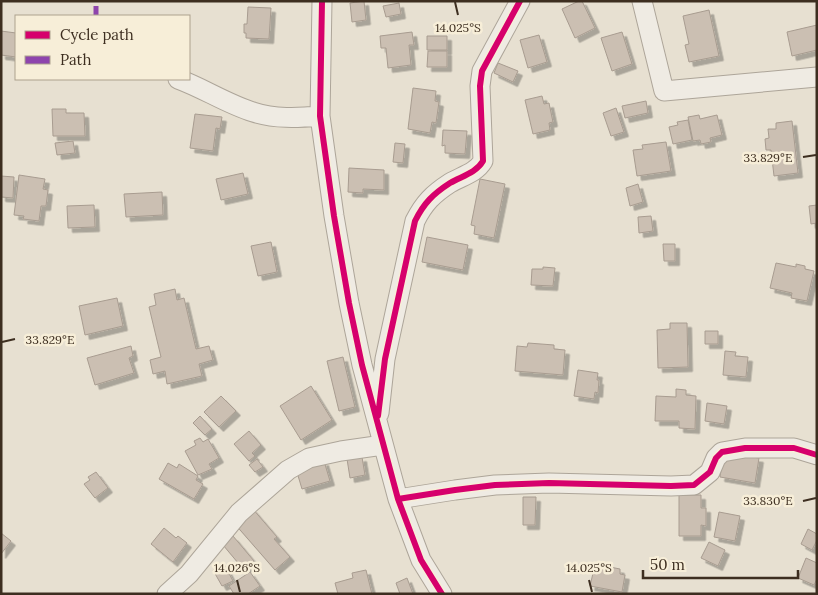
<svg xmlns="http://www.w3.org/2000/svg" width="818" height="595" font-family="Lora,serif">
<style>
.building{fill:#cbbfb2;stroke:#a89c90;filter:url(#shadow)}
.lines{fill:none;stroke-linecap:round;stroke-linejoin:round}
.street-casing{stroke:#ada599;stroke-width:21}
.street{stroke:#efebe3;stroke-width:19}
.quiet{stroke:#8e44ad;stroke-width:5;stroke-dasharray:10 5;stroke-linecap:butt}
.cycleway-casing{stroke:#f7eed8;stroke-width:9}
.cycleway{stroke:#d6006c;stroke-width:6}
.ticks{fill:none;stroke:#3d2e20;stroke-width:2}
.ticks-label{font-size:12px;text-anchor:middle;fill:#3d2e20;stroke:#f7eed8;stroke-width:5;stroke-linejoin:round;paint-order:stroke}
</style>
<defs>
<filter id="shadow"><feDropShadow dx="4.5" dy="4.5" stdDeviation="0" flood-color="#0004"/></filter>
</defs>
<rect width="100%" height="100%" fill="#e7e0d1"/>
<path class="building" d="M364,1L366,20L352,22L350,3Z
M579,1H582L595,28L575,38L562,9Z
M399,3L401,14L386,17L383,6Z
M248,7L271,8L269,39L246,38V33H244V24H247Z
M709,10L719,56L689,62L685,45L689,44L683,16Z
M817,25V50L792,56L787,32Z
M1,31L16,33V57L1,55Z
M412,32L414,45H409L411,65L388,68L386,48H381L380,36Z
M622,32L632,64L612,71L601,38Z
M539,35L547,62L528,68L520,40Z
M427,36H447V50H427Z
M428,51H447V67H427Z
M498,63L518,71L513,82L494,73Z
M413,88L436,91L435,101L439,102L436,123L432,122L430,133L408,129Z
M542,96L544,104L549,103L553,122L549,123L550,130L533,134L525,100Z
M646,101L648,113L625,118L622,106Z
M616,108L624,132L611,136L603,113Z
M52,109H66V113H84L85,136H53Z
M195,114L222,117L220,129L216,128L213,151L190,148Z
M699,115L700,119L717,115L722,135L710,138L711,142L701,144L700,140L693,141L688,117Z
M688,120L692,140L673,144L669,127L678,125L677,122Z
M792,121L798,173L774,176L771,150H766L765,139L769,138L768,129H776V123Z
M443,130L467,131L465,154L445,153V145L442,146Z
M73,141L75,153L57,155L55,143Z
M666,142L671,171L637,176L633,150L643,149L642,145Z
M395,143L405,144L403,163L393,162Z
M349,168L384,170V190L363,189V193L348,192Z
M243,173L248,194L221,200L216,179Z
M19,175L45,179L43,189L48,190L46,206H41L39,221L23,219L24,216L14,215Z
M1,176L14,177L13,198L1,197Z
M480,179L505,184L494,238L474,234L475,226L471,225Z
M638,184L643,202L630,206L626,188Z
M162,192L163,215L126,217L124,194Z
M94,205L95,227L68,228L67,206Z
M817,205V223L811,224L809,206Z
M651,216L653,231L639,233L638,217Z
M427,237L468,245L463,270L422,262Z
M271,242L277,272L258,276L251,246Z
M663,244H675V261H664Z
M776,263L796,267V264L805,266V269L814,271L807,301L791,298L792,293L770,288Z
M543,267L555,268L553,286L531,285L532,269H543Z
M175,289L177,300L184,298L196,349L209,346L213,360L199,364L202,376L167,384L165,371L153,374L150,360L161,357L149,307L156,305L154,294Z
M117,298L123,326L85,335L79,306Z
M670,323H687L688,367L658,368L657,330L670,329Z
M705,331H718V344H705Z
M528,343L554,345V349L565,350L563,375L515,371L517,346L527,347Z
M131,346L133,356L129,358L134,373L95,385L87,358Z
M725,351L736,352L735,356L748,357L746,377L723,375Z
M343,357L355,407L339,411L327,361Z
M578,370L598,373L597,380H599L598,393L595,392L594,399L574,396Z
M311,386L332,420L301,440L280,406Z
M676,389L686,390V395L696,396L695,429L679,428V421H655L656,396L676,397Z
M221,396L236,411L219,427L204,412Z
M707,403L727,406L724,424L705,421Z
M200,416L212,429L205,435L193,423Z
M249,431L261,445L252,453L255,456L249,461L234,444Z
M200,438L203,442L208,439L219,458L209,464L212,469L198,475L185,451L196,445L194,441Z
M739,455L759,458L755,483L720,477L723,456Z
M362,457L365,475L350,478L347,459Z
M257,459L263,467L255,472L249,465Z
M324,461L330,481L302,489L296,469Z
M168,463L177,468L179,464L198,476L196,480L203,484L194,499L159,479Z
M96,472L108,488L95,498L84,484L90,480L88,477Z
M679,495H701V508H706V526L701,525V536H679Z
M523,497H536L535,525H523Z
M252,508L277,537L274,539L290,557L275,570L234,523Z
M719,512L740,516L735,541L714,537Z
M164,528L176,538L178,536L187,543L173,562L151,544Z
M808,529L817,534V540L812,550L801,544Z
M1,533L11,541L1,554Z
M233,536L254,561L244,570L223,545Z
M709,542L725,550L718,566L701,558Z
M806,558L817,563V579L814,585L798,578Z
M224,564L233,581L222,586L213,570Z
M600,565L620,569V574L625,575L622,592L590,586L594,569H599Z
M366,570L372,594H338L335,583L353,578L352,573Z
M250,572L260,586L248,594H234L229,586Z
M407,578L413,594H400L396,583Z"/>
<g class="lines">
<defs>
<path id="street" d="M322,1L320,116L334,216L349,303L362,365L398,499L421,560L442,594
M642,1L664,91L817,77
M178,79C203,88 227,104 253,112C275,119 297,118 320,116
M379,413L385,359L415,221C424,203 433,194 450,183C462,176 476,173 483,161L480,86L482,71L520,1
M398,499L455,490L495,485L549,483L671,486L694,485L710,472L716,458L722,452L745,448H794L817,455
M167,594L189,574L239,513L288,470L309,458L341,451L383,445"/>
</defs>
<use href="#street" class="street-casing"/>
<use href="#street" class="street"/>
<path class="quiet" d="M96,16V1"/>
<defs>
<path id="cycleway" d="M322,1L320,116L334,216L349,303L362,365L398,499L421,560L442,594
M378,416L385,359L415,221C424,203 433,194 450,183C462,176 476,173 483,161L480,86L482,71L520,1
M398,499L455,490L495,485L549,483L671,486L694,485L710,472L716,458L722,452L745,448H794L817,455"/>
</defs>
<use href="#cycleway" class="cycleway-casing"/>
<use href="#cycleway" class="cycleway"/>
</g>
<path class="ticks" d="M455,2L458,15M803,157L816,155M2,342L15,339M803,501L816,498M237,580L240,592M589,580L592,592"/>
<g class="ticks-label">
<text x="458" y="32">14.025°S</text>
<text x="768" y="162">33.829°E</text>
<text x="50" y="344">33.829°E</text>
<text x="768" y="505">33.830°E</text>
<text x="237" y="572">14.026°S</text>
<text x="589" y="572">14.025°S</text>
</g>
<rect width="818" height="595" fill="none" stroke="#3d2e20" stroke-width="5"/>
<rect x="15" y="15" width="175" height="65" fill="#f7eed8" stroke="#ada18e"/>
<rect x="25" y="31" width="25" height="8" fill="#d6006c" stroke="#ada18e"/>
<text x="60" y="40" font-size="15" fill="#3d2e20">Cycle path</text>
<rect x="25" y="56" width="25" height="8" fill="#8e44ad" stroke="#ada18e"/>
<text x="60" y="65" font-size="15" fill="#3d2e20">Path</text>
<path d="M643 570v8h155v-8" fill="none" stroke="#3d2e20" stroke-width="2.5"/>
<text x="650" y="570" font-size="15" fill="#3d2e20" stroke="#f7eed8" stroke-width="4" paint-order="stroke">50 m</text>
</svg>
